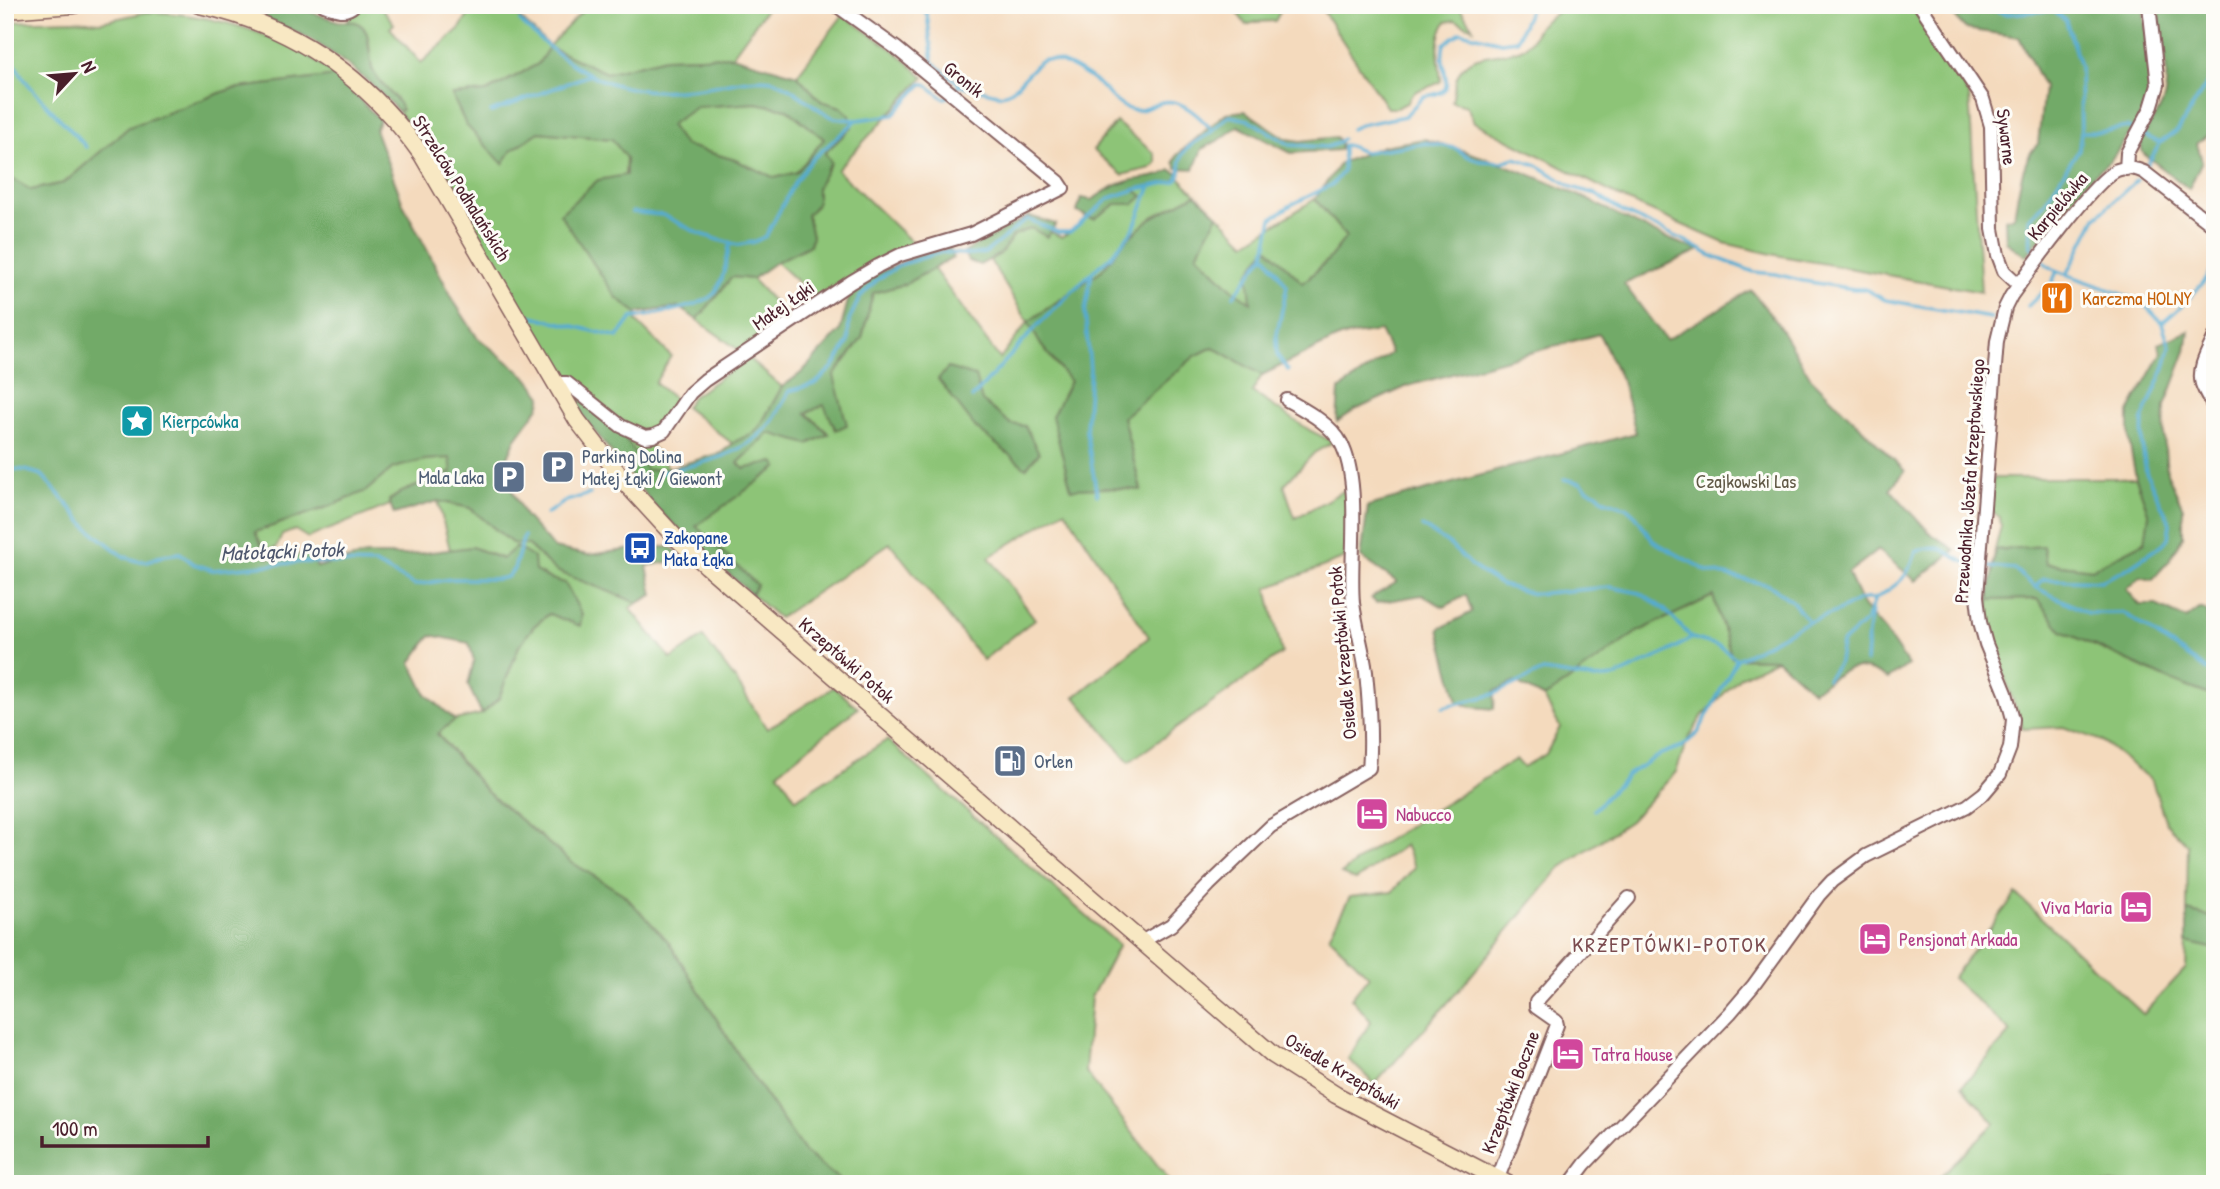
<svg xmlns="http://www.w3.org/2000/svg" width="2220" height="1189" font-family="'Patrick Hand',sans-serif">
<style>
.green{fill:#8dc477;stroke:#6c7251;stroke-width:2}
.forest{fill:#72aa68;stroke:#5e644a;stroke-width:2;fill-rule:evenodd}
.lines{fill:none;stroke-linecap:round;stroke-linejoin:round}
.stream{stroke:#55abd1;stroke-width:3.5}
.minor-casing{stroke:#86605e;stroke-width:16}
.secondary-casing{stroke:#86605e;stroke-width:19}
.minor{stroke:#fff;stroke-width:12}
.secondary{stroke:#f8e8c3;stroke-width:16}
.labels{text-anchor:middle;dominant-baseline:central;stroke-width:6;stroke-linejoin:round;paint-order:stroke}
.street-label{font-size:19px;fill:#4a1f2b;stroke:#fdfcf7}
.food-label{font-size:19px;fill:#c56008;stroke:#fdfcf7;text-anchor:start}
.culture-label{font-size:19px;fill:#0d838f;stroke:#fdfcf7;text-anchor:start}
.service-label{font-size:19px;fill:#4e5e75;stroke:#fdfcf7;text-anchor:start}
.park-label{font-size:19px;fill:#615946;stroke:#fdfcf7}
.transit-label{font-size:19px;fill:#164399;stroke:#fdfcf7;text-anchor:start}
.hotel-label{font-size:19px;fill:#b23c85;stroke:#fdfcf7;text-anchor:start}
.water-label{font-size:21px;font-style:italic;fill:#4e576d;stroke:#fdfcf7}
.neighbourhood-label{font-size:21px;letter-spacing:2px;fill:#7b4b4f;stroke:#fdfcf7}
</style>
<rect width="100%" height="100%" fill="#fdfcf7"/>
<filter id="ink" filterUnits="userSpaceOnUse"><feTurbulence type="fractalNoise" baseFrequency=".0143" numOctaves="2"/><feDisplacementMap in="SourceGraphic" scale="14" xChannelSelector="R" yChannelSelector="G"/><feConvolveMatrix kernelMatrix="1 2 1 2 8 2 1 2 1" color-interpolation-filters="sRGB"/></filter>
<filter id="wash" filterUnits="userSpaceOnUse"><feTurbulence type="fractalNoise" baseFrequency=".00686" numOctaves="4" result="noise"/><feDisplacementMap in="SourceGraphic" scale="28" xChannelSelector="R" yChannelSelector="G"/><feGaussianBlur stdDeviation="1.57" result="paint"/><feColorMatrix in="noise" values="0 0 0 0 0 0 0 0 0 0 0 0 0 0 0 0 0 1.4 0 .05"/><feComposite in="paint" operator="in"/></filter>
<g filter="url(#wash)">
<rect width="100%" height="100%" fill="#f4dabd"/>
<path class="green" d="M360,5H380L394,24L390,28L421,63L460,28L475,5H502L517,15L549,46L588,5H769L732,56L665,58L606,73L549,47L538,64L486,92L453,95L503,163L512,150L539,132L612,139L626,158L616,297L637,313L636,321L671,356L655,383L677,401L664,423L653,431L638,432L614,416L557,366L537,340L443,174L398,111L401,109C396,93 377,85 372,68C368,57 372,40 365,30C360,22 354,22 346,22Z
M1232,5H1284L1275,21L1256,22L1246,25Z
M1319,5H1458L1473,28L1455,20L1446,22C1434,41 1439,60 1441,81C1430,90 1413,86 1408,102L1397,108H1387Z
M1568,5H1911L1969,94L1981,292L1776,255L1724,243L1628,201L1474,122L1467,106L1452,102C1454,94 1454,83 1458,75C1467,51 1501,57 1521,49C1532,44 1534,32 1541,24C1550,16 1559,12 1568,5Z
M147,12C199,13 249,26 295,48C310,55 323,67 336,76L231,89L129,127L64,183L31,190L5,175V22L73,20L101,22Z
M843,15L895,51L924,77L837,170L917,247L818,301L776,262L810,245L812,236L807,215L817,204V187L831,162L825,153L841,107L821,101L797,75Z
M756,103L787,109L824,139L797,172L775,178L735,160L684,145L670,125L696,107Z
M1116,122L1154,153L1157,162L1151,168L1122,175L1093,150Z
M1178,176L1196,194L1151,218L1124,242L1102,270L1028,322L1041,345L1070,381L1109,488L1141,490L1123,417L1195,356L1213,347L1262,375L1252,392L1311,431L1333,442L1314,453L1284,485L1295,518L1347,489L1348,557L1267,588L1282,653L1129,762L1075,697L1149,637L1065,510L989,557L1035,619L983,660L890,543L779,618L751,594L695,526L778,467L774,462L744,469L738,463L770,433L808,444L829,434L805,412L824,405L834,376L862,338L873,293L905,284L933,268L1000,359L1028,322L990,260L1000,254L1014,235L1031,228L1046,236L1051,232L1061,237C1072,232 1080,226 1086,216L1094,219L1116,204L1133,189L1174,181Z
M1315,199L1346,237L1327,261L1303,283L1267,248L1251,303L1234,291L1197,254L1218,215L1246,243Z
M732,277L752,279L791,320L743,353L697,320Z
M748,358L782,387L760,426L755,432L733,444L685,407L692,397Z
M622,434L636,441L649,444L669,468L647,470Z
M451,458L453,472L402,492L389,500L390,505L308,538L295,530L282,535L276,548L264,550L255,532L333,505L366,491L393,468L425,460Z
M1993,478H2136L2149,515L2146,542L2092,569L2046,563L2042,546L1995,550L2001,526L2000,517L1991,512Z
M438,501L470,508L512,543L528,545L556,571L638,603L630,608L671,659L703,637L737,682L767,729L834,687L858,708L778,772L796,799L887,740L1119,945L1091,997L1085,1071L1172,1184H845L805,1153L748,1070L668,941L623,894L571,862L487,792L437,733L455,720L482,714L499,698L519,646L534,626L549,614L565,583L548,578L535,571L472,547L450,550Z
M1713,596L1732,658L1777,659L1740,677L1703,715L1688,739L1676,772L1630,821L1560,868L1459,990L1375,1084L1348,1059L1371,1021L1351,998L1369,976L1329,936L1350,897L1392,892L1415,867L1405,845L1356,880L1341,874L1373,849L1516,759L1523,767L1546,754L1560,727L1544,698L1637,632Z
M2037,599L2062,631L2170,680L2215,697V918L2187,911L2188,845L2166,823L2152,781L2102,741L2063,727L2023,729L1991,639L1989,600Z
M2016,894L2143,1014L2186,968L2187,942L2215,949V1184H1932L1995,1123L1962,1086L2011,1032L1952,978Z"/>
<path class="forest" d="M260,5H289L338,21L356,22L363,27L367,34L372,69L377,78L399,103L402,110L398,111C372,83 343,59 310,39C294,30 276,25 261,15Z
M1944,5H2143L2152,76L2149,96L2134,128L2110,161L2088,180L2026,256L2006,242L2005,219L2014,216C2018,195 2022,157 2038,144L2044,87L2019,37L1966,29Z
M2158,5H2215V128L2197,144L2202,161L2189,189L2144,154C2133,139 2158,119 2163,102C2172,78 2161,31 2158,5Z
M549,47L606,73L665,58L732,56L797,75L821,101L841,107L850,115L852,127L825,153L831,162L817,187V204L807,215L812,236L810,245L776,262L752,279L732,277L697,320L679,307L637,313L616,297L560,214L598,180L626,175V158L612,139L539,132L512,150L503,164L466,125L452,95L487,92L538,64ZM756,103L787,109L824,139L797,172L775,178L735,160L684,145L670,125L696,107Z
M336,76L380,120L375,129L404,206L455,303L477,337L528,378L542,396L539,407L515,440L502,471L525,516L554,548L588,555L648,547H671L685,559L647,566L653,595L638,603L556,571L528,545L512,543L470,508L438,501L394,514L389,501L402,492L452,472L450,458L425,460L393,468L366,491L333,505L255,532L268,558L310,553L317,567L366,555H407L472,547L502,559L516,547L534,558L535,571L548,578L565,583L582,615L580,626L549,614L534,626L519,646L499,698L482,714L468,685L474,661L469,643L431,635L411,663L426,694L455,720L437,734L487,792L571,862L623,894L668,941L748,1070L805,1153L845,1184H5V175L31,190L64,183L129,127L231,89Z
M1245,111L1287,139L1301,141L1336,137L1341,145L1340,150L1291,153L1238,126L1221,139L1202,149L1194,169L1177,168L1174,162L1177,155L1226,113Z
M1424,139C1478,154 1531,173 1582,197C1621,215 1658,238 1700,250L1624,284L1666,340L1751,290L1776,321L1810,377L1905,471L1890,489L1930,533L1955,550L1916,581L1878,550L1848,573L1863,606L1885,631L1908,665L1888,679C1853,657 1843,671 1813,691L1777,659L1732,658L1713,596L1637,632L1544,698L1515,682L1495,691L1494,709L1472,707L1458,702L1439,629L1472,612L1466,595L1444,607L1422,595L1376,603L1371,598L1397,582L1361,557L1368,506L1636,433L1622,381L1599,334L1408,386L1355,410L1337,422L1339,390L1391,353L1380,331L1340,337L1262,375L1213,347L1195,356L1123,417L1141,490L1109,488L1071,489L1052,416L1070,381L1041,345L1028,322L1102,270L1124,242L1151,218L1196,194L1218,215L1197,254L1234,291L1251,302L1248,274L1267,247L1303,283L1327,261L1346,237L1315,199L1340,163L1383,146Z
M1171,170L1180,174L1174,181L1134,189L1143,196L1134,204H1116L1094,219L1077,212L1081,198L1092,200C1105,191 1117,183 1133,180C1148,177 1158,178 1171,170Z
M1029,216L1056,224L1047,237L1031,228L1014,235L1000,254L980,265L968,261L964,253L979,243Z
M950,248L953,258L905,284L873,293L862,338L834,376L847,425L836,430L824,405L806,413L829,434L808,444L769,433L738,463L744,469L774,462L778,467L696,526L757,585L751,594L657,509L587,422L568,393H574L622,434L647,470L669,468L721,453L736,441L755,432L760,426L782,387L801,373L840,331L852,285L920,254Z
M2189,331L2186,351L2165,406L2164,436L2167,473L2183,508V537L2169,561L2152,580L2140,577L2126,589L2140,605H2156L2186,619L2201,608L2208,612L2207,632L2215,639V697L2170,680L2062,631L2037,599L1989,600L1995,550L2043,546L2046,563L2092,569L2145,542L2149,515L2136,478L2129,441V412L2162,353L2158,344Z
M948,368L975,376L982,401L1011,424L1025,426L1039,453L1026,468L976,428L938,379Z
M2187,911L2215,918V949L2187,942Z"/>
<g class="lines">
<path class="stream" d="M919,5L927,14L933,62L960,85L1001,95L1012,90L1039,62C1054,53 1084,73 1097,83C1107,91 1114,103 1126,108C1141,115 1149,105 1163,102C1182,98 1201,118 1213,131
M1979,5L2007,14L2054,10L2066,21L2080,66L2081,132L2079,149L2043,205L2029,218L2031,246L2038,254
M520,21C580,78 618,99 702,88C724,85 748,77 771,80C786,82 814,108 830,116C837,120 848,119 856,120
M5,46C12,57 17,70 25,80C44,104 66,124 86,147
M491,112L589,75
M1351,129L1360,125L1405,116L1424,96C1455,93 1446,84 1443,61C1442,56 1443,49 1444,44L1461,32L1501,42L1517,40L1529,11L1534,5
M2081,132H2100L2128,127L2160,143
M1343,145C1352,145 1356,151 1365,152L1427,143L1455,148L1467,156L1481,161L1502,162L1515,158L1537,165L1572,187L1595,194L1623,212L1686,241L1712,256L1754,272L1776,274L1803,281L1854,289H1865L1885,300L1991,318
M2148,164L2160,143L2178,130L2215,71
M632,212L663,215L698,233L719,240L738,245L754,242L766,236L795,182L811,160L857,120L893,115L922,84H926L943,98H946L960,85
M2213,213H2215
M2211,230L2215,241
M1265,254L1287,286L1276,339L1277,355L1288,370
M2043,260L2047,265L2057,271L2141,301L2162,323L2170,347L2165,367L2143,418L2142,444L2146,472L2170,523L2168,538L2163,544L2123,571L2101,581L2043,579L2035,587L2088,613H2124L2215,675
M1092,272L1085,312L1090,369L1086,431L1097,495
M2068,273L2096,217L2137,180
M1234,296L1265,254L1272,218L1291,205L1333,184L1343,171V145
M2028,306L2052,283L2057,271
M532,316L618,337L632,318C651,315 707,307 716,291C725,276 727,258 730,242
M2162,323C2175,313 2206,283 2213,268C2214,264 2214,260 2215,257
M972,398L1039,324L1092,272L1110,257L1133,230L1150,188
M5,469L25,470L42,475L88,528L123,556L137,561H148L164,555L180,553L194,564L213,570L304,562L375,564L415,585L451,579H498L507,577L514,569L524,536
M659,473C697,465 749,455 773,420C779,411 784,401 789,391L815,384L833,367L848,343L849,320L860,297L878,279L902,264L942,252L971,255L985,253L1027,219L1058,232H1070L1110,198L1137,189L1176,181C1184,167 1179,170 1181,159C1184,145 1202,140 1211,132C1218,126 1222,121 1229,116L1249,120L1290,145L1326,147L1336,144L1342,139
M1564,479L1581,483L1587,489L1597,493L1604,500L1626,507L1636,516L1653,541L1707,571L1769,585L1792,601L1808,621
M546,514L566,501L590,494
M1422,526L1450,545L1473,567L1501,585L1534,594L1610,587L1640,593L1664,609L1692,638
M1989,567L2014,569L2035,587
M1866,662L1868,632L1872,612
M1827,679L1839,662L1842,643L1866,621L1875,599
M1443,707L1492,695L1543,671L1595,679L1615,677L1668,652L1692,638L1719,646L1737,659C1760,649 1781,635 1804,624C1816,618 1829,616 1840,610C1855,604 1856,597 1875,599C1898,584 1907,580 1916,552C1944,539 1946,557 1970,564
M1594,810L1627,775L1661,754L1683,746L1698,733L1737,659"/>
</g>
</g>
<g filter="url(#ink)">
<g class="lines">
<defs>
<path id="minor" d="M324,5C334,9 345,14 354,5
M1920,5L1983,99L1991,126L1993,229L1998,255L2004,271L2019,285
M245,19L249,5
M2126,169L2127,153L2151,108L2158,85L2149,5
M2215,336C2209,350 2197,368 2202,384C2205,393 2211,401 2215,409
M554,383H567L621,426L645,437L653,436L664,431L690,393L705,380L851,282L878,266L900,255L971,234L1063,188L1059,182L896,48L836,5
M1141,942L1171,925L1209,885L1271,826L1369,768C1372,738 1369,702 1366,672C1363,649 1356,626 1353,603C1349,558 1362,483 1341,443C1330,423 1306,411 1287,400
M1498,1178L1557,1025L1556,1021L1536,1007V1002L1629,898
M1570,1184L1585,1164L1730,1013L1753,986L1819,895L1832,881L1866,856L1967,806L1984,793L2000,774L2010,748L2013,719L2006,693L1986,644L1980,622L1977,596L1997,341L2005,308L2011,296C2028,272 2094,180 2117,170C2125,167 2136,168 2144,172L2215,227"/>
<path id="secondary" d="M199,5C293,25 367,77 422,155L577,420L628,486L674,536L707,566L1273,1055L1336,1095L1508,1184
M5,10L74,5"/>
</defs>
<use href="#minor" class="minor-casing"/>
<use href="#secondary" class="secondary-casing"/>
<use href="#minor" class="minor"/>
<use href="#secondary" class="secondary"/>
</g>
</g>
<defs>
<symbol id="restaurant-square" viewBox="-11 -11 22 22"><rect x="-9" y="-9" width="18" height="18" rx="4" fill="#e8710a" stroke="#fdfcf7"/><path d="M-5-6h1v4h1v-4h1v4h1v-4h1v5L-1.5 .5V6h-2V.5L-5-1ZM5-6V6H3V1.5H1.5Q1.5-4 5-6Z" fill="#fff"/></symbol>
<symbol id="sight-square" viewBox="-11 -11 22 22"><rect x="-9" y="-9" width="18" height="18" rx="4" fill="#0f9aa8" stroke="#fdfcf7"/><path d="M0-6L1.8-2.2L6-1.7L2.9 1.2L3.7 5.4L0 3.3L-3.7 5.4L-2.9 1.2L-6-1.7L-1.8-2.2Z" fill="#fff"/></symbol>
<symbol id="parking-square" viewBox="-11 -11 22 22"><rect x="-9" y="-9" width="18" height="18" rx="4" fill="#5c6f8a" stroke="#fdfcf7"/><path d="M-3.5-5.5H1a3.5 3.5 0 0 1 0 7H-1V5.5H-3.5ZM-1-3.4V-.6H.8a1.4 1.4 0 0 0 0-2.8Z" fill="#fff"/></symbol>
<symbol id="bus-square" viewBox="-11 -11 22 22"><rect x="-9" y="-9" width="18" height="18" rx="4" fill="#1a4fb4" stroke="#fdfcf7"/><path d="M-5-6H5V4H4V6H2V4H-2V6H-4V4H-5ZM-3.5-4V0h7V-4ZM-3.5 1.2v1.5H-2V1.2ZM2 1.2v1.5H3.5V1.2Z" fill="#fff"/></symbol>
<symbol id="fuel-square" viewBox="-11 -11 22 22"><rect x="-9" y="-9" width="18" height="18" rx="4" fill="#5c6f8a" stroke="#fdfcf7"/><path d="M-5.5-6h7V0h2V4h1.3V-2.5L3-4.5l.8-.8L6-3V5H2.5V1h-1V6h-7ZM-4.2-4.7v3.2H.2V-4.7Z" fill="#fff"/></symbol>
<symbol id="hotel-square" viewBox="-11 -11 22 22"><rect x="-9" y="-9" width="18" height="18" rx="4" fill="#d1479c" stroke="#fdfcf7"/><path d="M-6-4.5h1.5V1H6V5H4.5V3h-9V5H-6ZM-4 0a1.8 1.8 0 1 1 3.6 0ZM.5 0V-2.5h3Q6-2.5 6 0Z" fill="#fff"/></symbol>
</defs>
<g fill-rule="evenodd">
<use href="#restaurant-square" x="2038" y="279" width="38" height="38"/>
<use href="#sight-square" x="118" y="402" width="38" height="38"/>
<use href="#parking-square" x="539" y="448" width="38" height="38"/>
<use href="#parking-square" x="490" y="458" width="38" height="38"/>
<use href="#bus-square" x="621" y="529" width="38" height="38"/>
<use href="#fuel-square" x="991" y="742" width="38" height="38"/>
<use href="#hotel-square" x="1353" y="795" width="38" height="38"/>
<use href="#hotel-square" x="2117" y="888" width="38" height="38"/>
<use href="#hotel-square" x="1856" y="920" width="38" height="38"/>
<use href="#hotel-square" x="1549" y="1035" width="38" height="38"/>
</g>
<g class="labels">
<g class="street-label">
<text transform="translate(964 79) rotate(39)">Gronik</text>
<text transform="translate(2007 137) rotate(83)">Sywarne</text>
<text transform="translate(462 188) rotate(58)">Strzelców Podhalańskich</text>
<text transform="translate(2057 206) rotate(-50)">Karpielówka</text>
<text transform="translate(783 305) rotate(-35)">Małej Łąki</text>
<text transform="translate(1969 481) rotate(-86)">Przewodnika Józefa Krzeptowskiego</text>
<text transform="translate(1342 653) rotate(-95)">Osiedle Krzeptówki Potok</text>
<text transform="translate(847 660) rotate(41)">Krzeptówki Potok</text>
<text transform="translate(1343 1071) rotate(31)">Osiedle Krzeptówki</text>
<text transform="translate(1510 1092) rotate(-69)">Krzeptówki Boczne</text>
</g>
<g class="food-label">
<text x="2082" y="298">Karczma HOLNY</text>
</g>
<g class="culture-label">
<text x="162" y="421">Kierpcówka</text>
</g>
<g class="service-label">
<text x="582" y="456">Parking Dolina<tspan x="582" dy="22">Małej Łąki / Giewont</tspan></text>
<text x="484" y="477" text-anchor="end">Mala Laka</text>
<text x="1034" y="761">Orlen</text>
</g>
<g class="park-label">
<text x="1746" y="481">Czajkowski Las</text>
</g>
<g class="transit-label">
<text x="664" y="537">Zakopane<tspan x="664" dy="22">Mała Łąka</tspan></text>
</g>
<g class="hotel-label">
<text x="1396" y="814">Nabucco</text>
<text x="2112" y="907" text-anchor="end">Viva Maria</text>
<text x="1899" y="939">Pensjonat Arkada</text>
<text x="1592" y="1054">Tatra House</text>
</g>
<g class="water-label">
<text transform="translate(282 551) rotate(-2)">Małołącki Potok</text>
</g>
<g class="neighbourhood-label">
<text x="1670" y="944">KRZEPTÓWKI-POTOK</text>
</g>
</g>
<rect width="2220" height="1189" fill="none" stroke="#fdfcf7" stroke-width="28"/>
<g transform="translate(74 74) rotate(64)" stroke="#fdfcf7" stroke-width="5" paint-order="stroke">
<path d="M0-5L12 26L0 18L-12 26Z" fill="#4a1f2b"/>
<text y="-10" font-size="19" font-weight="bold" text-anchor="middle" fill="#4a1f2b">N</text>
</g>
<path d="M42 1136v10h166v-10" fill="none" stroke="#4a1f2b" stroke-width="3.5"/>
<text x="52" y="1136" font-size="21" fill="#4a1f2b" stroke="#fdfcf7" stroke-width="5" paint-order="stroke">100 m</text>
</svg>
